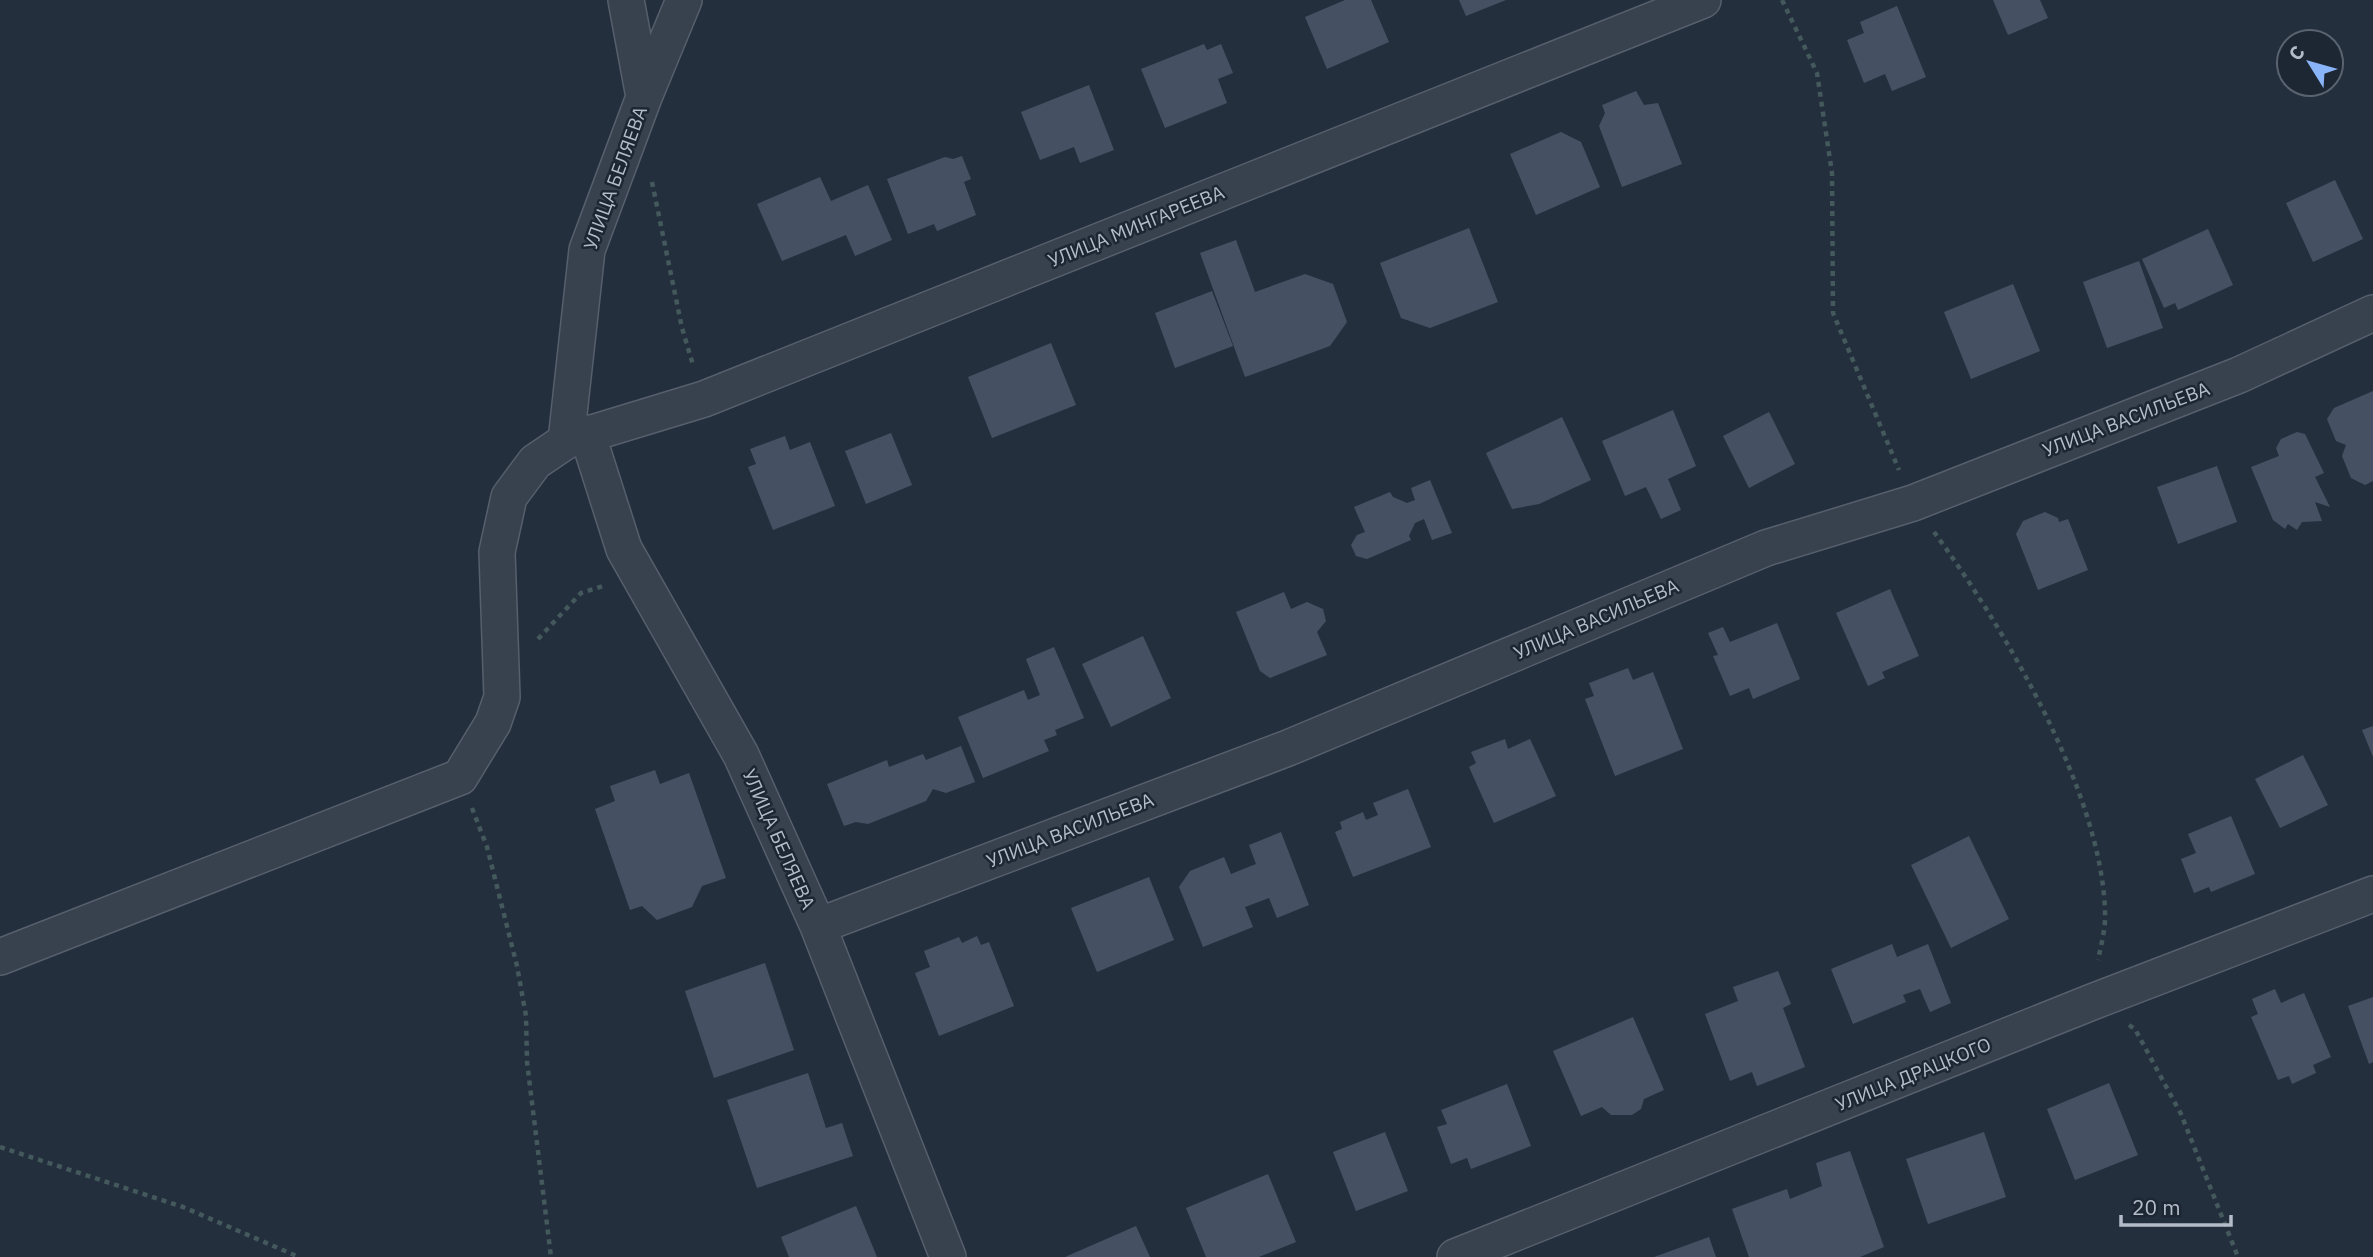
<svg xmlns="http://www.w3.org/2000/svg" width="2373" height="1257" font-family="'IBM Plex Sans',sans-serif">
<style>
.building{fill:#455162}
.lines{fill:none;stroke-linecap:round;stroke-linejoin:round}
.street-casing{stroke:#565f6c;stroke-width:38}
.path{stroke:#44595c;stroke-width:4.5;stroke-dasharray:5 5;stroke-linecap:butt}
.street{stroke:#38414e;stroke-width:35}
.labels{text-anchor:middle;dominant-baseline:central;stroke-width:5;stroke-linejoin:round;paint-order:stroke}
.street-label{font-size:19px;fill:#b4bcc9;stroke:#1d2633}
</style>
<rect width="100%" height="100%" fill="#242f3e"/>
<path class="building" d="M1345,0H1371L1389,42L1327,69L1305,17Z
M1459,0H1506L1466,16Z
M1993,0H2040L2048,18L2008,35Z
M1897,6L1926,77L1892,91L1885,74L1864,83L1847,40L1864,33L1860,22Z
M1204,44L1207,50L1221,44L1233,73L1218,79L1227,103L1165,128L1141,69Z
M1089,85L1114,150L1080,163L1074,147L1040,160L1021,112Z
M1636,91L1644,105L1658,103L1682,164L1622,187L1599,126L1605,113L1602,105Z
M1561,132L1581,142L1600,187L1536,215L1510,154Z
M962,156L971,179L964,182L976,215L937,231L934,224L908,234L887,179L945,157L953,159Z
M820,177L831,201L868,185L892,240L855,256L846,235L782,261L757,204Z
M2335,180L2363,239L2313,262L2286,203Z
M1469,228L1498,302L1430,328L1401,318L1380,263Z
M2208,229L2233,285L2178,310L2175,303L2164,308L2142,259Z
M1236,240L1255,292L1305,274L1333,284L1347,322L1330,346L1245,377L1200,253Z
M2139,261L2163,328L2107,348L2083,282Z
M2013,284L2040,351L1971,379L1944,312Z
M1212,291L1233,346L1175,368L1155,313Z
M1051,343L1076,405L992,438L968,377Z
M2373,391V481L2365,485L2351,478L2342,456L2346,445L2336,441L2327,419L2334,408Z
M1673,410L1696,466L1668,479L1681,510L1661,519L1646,487L1625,496L1602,441Z
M1769,412L1795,464L1749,488L1723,436Z
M1562,417L1591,480L1539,504L1512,509L1486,453Z
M2297,432L2305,434L2324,473L2315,477L2330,507L2315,502L2322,521L2302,522L2297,530L2288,524L2285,529L2273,520L2251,467L2279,456L2276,448L2281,439Z
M891,433L912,485L866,504L845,451Z
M785,436L790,450L810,442L835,506L773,530L748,467L756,464L750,449Z
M2217,466L2237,522L2178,544L2157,487Z
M1430,480L1452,533L1432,540L1424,519L1415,523L1409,536L1411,540L1367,559L1356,556L1351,545L1357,535L1365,532L1354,507L1390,492L1393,497L1407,503L1415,500L1411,488Z
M2045,512L2058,518L2059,522L2068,519L2088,570L2038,590L2016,534L2023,521Z
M1890,589L1919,656L1882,672L1885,678L1868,686L1836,613Z
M1284,592L1291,609L1307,602L1323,609L1326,621L1317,632L1327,655L1270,678L1260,671L1236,612Z
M1777,623L1800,679L1753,699L1749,688L1730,696L1713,656L1718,655L1708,633L1723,627L1730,642Z
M1143,636L1171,698L1111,727L1082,664Z
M1054,647L1084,718L1055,730L1057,735L1044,740L1049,751L983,778L958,717L1024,690L1028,700L1040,695L1026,659Z
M1628,668L1633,680L1653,672L1683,749L1615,776L1585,699L1594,696L1589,683Z
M2373,726V757L2362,730Z
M1505,739L1508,749L1530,739L1556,796L1494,823L1469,767L1476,763L1471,752Z
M961,746L975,782L946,793L933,789L926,801L868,824L856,822L844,826L827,784L887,760L889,767L923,754L926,760Z
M2303,755L2328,805L2280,828L2255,779Z
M655,770L660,784L689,773L726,878L702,886L692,907L657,920L642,906L630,910L595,809L615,801L610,786Z
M1408,789L1431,847L1353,877L1335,832L1342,829L1340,822L1363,812L1366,820L1378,815L1373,803Z
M2231,816L2255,874L2211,892L2209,887L2194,893L2181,859L2196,853L2188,834Z
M1281,832L1309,905L1277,918L1269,898L1245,907L1253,927L1203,947L1179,887L1190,871L1224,857L1231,874L1256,864L1249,845Z
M1969,836L2009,919L1951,948L1911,865Z
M1149,877L1174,940L1097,972L1071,908Z
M977,936L981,945L989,942L1014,1006L939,1036L915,973L930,967L924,951L959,937L962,943Z
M1892,944L1897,957L1928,944L1951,1003L1930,1012L1920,989L1903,995L1906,1002L1853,1024L1831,969Z
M765,963L794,1050L714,1078L685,991Z
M1778,971L1791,1004L1783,1008L1805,1067L1757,1086L1752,1072L1730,1081L1705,1014L1738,1001L1733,987Z
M2275,989L2281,1003L2304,993L2331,1057L2313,1065L2316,1073L2292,1084L2289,1076L2278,1080L2251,1017L2258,1014L2252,999Z
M2373,997V1062L2369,1064L2348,1006Z
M1633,1017L1664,1090L1644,1099L1641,1109L1632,1115H1611L1602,1107L1581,1116L1553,1051Z
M808,1073L826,1128L842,1123L853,1156L757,1188L727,1100Z
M2109,1083L2138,1155L2075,1180L2047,1109Z
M1507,1084L1531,1146L1471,1169L1467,1158L1451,1164L1437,1127L1447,1124L1441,1110Z
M1385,1132L1408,1191L1356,1211L1333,1152Z
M1984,1132L2006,1197L1928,1224L1906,1159Z
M1850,1151L1884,1247L1860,1257H1749L1732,1209L1787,1189L1790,1199L1822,1186L1816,1163Z
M1268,1174L1296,1242L1259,1257H1206L1186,1208Z
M856,1206L877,1257H789L781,1237Z
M1136,1226L1150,1257H1065Z
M1709,1237L1716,1257H1654Z"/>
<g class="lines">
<defs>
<path id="street" d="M644,97L684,0
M587,433L624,549L741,755L818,926L948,1257
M566,441L587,250L644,97L626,0
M818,926L1288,748L1766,548L1913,503L2239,375L2373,313
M0,957L460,777L493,723L502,697L497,552L509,497L535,462L566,441L704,399L1703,0
M1455,1257L2092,1002L2373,894"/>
</defs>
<use href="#street" class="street-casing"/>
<path class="path" d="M1782,0L1817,73L1832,173L1833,313L1899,470
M652,182L682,328L693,365
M1934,532C2004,627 2102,793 2105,912C2106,928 2101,945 2098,960
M538,639L581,593L606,585
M472,808L487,847L517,966L526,1016L527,1062L551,1257
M2129,1025L2135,1029L2181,1114L2238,1257
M0,1147L183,1207L299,1257"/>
<use href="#street" class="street"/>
</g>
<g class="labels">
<g class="street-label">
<text transform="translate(615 178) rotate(-70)">УЛИЦА БЕЛЯЕВА</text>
<text transform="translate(1136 226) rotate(-22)">УЛИЦА МИНГАРЕЕВА</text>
<text transform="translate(2126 419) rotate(-21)">УЛИЦА ВАСИЛЬЕВА</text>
<text transform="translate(1596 619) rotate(-23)">УЛИЦА ВАСИЛЬЕВА</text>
<text transform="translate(1070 830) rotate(-21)">УЛИЦА ВАСИЛЬЕВА</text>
<text transform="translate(779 839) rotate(66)">УЛИЦА БЕЛЯЕВА</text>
<text transform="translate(1913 1074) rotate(-22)">УЛИЦА ДРАЦКОГО</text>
</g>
</g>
<g transform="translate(2310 63) rotate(307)"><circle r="33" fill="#1d2633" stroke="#59626f" stroke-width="2"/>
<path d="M0-5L12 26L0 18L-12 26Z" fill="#8ab4f8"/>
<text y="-10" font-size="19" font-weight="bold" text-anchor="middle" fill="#b4bcc9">С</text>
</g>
<path d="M2121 1215v10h110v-10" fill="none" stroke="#b4bcc9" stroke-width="3.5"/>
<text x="2132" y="1215" font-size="21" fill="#b4bcc9" stroke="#1d2633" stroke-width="5" paint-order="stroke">20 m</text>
</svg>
